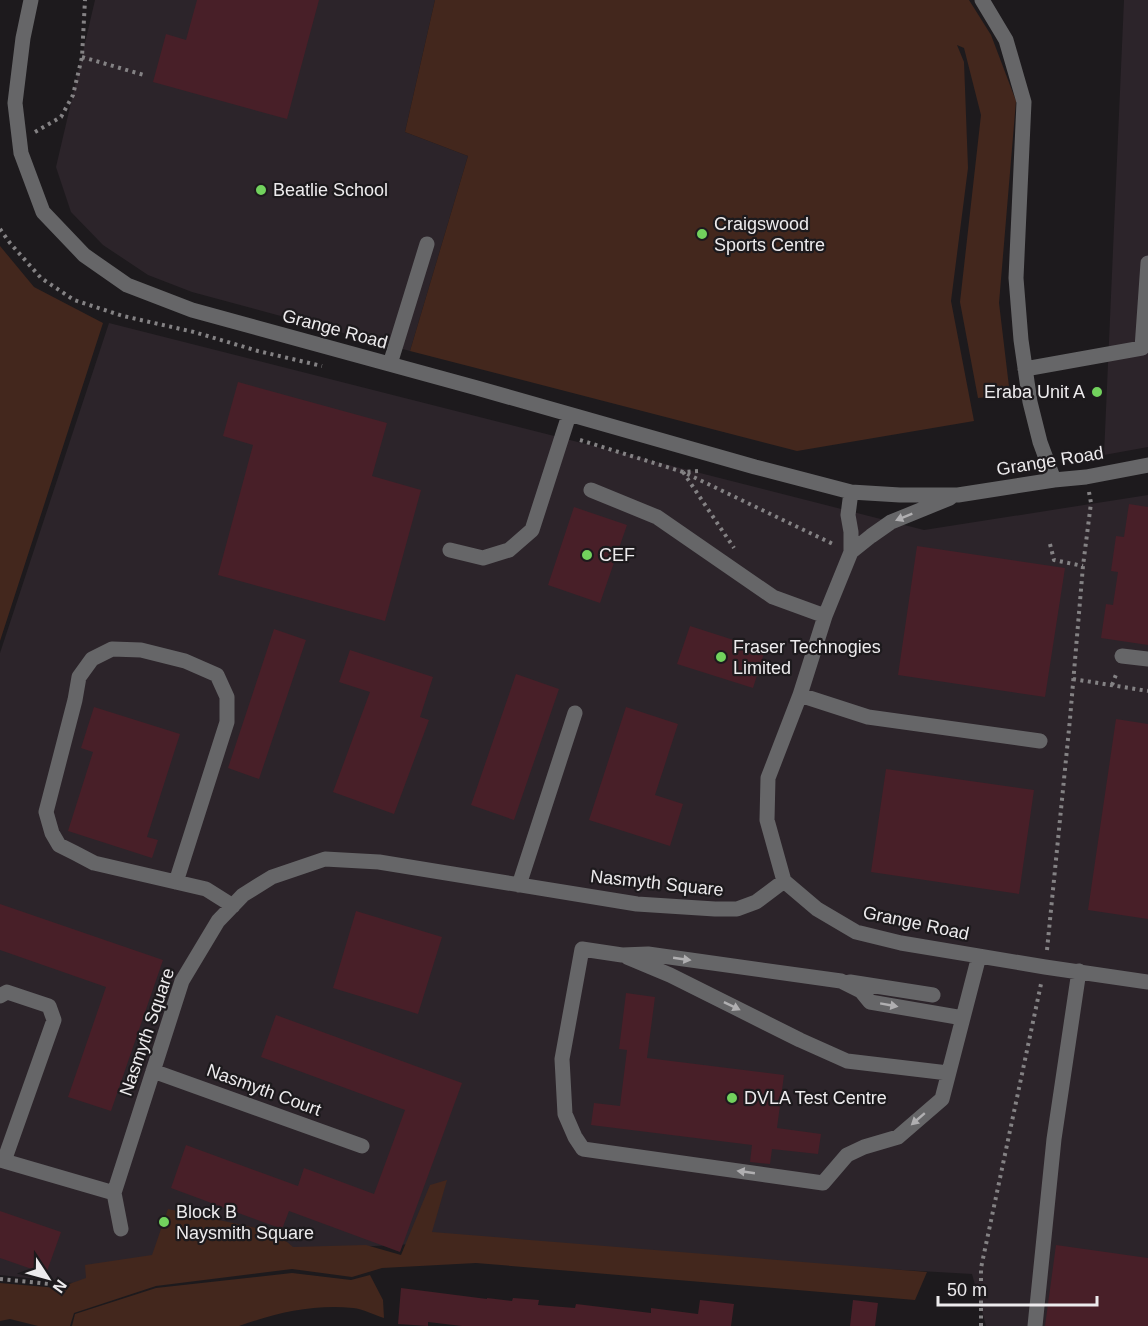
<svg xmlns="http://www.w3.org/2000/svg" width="1148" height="1326" font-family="Helvetica,sans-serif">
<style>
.built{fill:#2c242a}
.green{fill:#43271d}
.building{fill:#481f28}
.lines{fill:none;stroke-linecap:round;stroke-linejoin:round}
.path{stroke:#848284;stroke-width:4;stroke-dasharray:3 4.5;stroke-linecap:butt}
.minor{stroke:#666668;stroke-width:15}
.oneway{fill:#b0afb1}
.poi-dot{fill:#72d25d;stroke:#1d1a1d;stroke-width:2}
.labels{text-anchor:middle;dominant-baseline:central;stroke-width:4.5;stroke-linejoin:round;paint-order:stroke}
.poi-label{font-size:18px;fill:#edebed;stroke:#1d1a1d;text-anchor:start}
.street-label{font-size:18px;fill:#edebed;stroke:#1d1a1d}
</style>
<rect width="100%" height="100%" fill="#1d1a1d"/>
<path class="built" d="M95,0H435L405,132L468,156L410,351L192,292L148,275L103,245L71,212L56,167Z
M1124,0H1148V447L1104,455Z
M109,323L924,530L1148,495V1326H986L972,1274L433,1243L181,1256L100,1286L0,1275V653Z"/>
<path class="green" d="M435,0H969L991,35L1016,101L999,303L1010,395L978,398L960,302L981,115L964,48L957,45L964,62L968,168L951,301L974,421L797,451L410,351L468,156L405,132Z
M0,246L34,287L103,323L0,641Z
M447,1180L432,1232L927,1272L915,1300L476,1263L382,1268L352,1277L292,1269L156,1286L74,1313L70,1326H38L10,1319L0,1321V1283L58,1288L86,1278L85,1265L152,1255L168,1209L275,1232L293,1247L366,1245L401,1255L430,1185Z
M292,1273L351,1280L370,1275L383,1300L384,1318C374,1315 363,1309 353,1308C314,1304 275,1313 239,1326H72L75,1314L156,1288Z"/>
<path class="building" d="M197,0H319L287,119L153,82L166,34L186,40Z
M238,382L387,423L372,476L421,490L385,621L218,575L253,445L223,436Z
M1129,504L1148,507V645L1101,638L1106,604L1113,605L1118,572L1111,571L1116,536L1124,537Z
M574,507L627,525L600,603L548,585Z
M917,546L1065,568L1045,697L898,675Z
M690,626L765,650L753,688L677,664Z
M274,629L306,640L259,779L228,768Z
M350,650L433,677L420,717L429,720L394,814L333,792L370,692L339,682Z
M516,674L559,689L514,820L471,805Z
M94,707L180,734L147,837L158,840L152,858L68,831L93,752L81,748Z
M626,707L678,724L655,795L683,804L670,846L589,820Z
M1116,719L1148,724V919L1088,910Z
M886,769L1034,790L1019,894L871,872Z
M0,904L163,960L111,1111L68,1097L106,987L0,950Z
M356,911L442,937L418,1014L333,988Z
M626,993L655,997L647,1058L784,1075L777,1128L821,1134L818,1154L772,1149L770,1164L750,1162L752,1145L591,1125L594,1103L620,1106L627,1050L619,1049Z
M276,1015L462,1083L400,1252L289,1211L282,1229L171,1188L186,1145L298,1186L304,1168L374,1194L405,1110L261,1057Z
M0,1211L61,1232L46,1274L0,1258Z
M1056,1245L1148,1258V1326H1045Z
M401,1288L487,1299V1298L512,1301L513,1298L539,1300L538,1305L575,1308L576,1304L651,1313V1308L698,1314L700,1300L734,1304L731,1326H462L428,1322V1326L398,1324Z
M853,1300L878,1303L875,1326H850Z"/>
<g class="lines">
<path class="path" d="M82,57L144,75
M35,132L61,117L73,95L82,57L85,0
M0,229L10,243L41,278L74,300L123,316L194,332L258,351L322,366
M580,440L683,472L833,544
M698,471L683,472L734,548
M1050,544L1054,560L1083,566
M1073,679L1148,691
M1112,685L1117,672
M1047,950L1070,719L1083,566L1091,503L1089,492
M0,1279L50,1284
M981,1326V1268L1041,984"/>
<path class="minor" d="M31,0L23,38L15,103L21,153L43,212L84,255L127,285L192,310L477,388L755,467L851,492L900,495H958L1054,480L1086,477L1148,465
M982,0L1006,40L1024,102L1016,278L1021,340L1030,402L1040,442L1054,480
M390,364L427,244
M1025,369L1142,348L1148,263
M591,490L657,517L773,597L825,616
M851,492L848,515L851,532V552L825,616L800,695L768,778L767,820L784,881L817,909L856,932L901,943L1045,967L1148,982
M450,550L483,558L509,550L532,530L569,415
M851,552L871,536L891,522L950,498
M1122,656L1148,659
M800,695L868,717L1040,741
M176,882L227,722V697L217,675L185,661L141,650L112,649L92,659L79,677L75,700L46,812L52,833L59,845L75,853L94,863L206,889L233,906
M519,885L575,713
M627,957L670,975L800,1040L847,1061L948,1073
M850,982L933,995
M0,996L7,992L49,1006L54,1020L4,1161L0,1160
M963,1018L870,1002L861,991L841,981L648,954L622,955L582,949L562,1059L565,1114L575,1137L583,1149L823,1183L847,1155L864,1147L898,1137L942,1099L979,956
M153,1071L362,1146
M4,1161L114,1193
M121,1229L114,1193L182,981L218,921L243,895L272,877L325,859L379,862L637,904L715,909H737L756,902L784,881
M1035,1326L1054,1139L1079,971"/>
</g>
<defs><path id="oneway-solid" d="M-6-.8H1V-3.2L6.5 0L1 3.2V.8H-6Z" transform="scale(1.5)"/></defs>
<g class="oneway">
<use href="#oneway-solid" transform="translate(904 517) rotate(158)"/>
<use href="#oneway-solid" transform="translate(682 959) rotate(8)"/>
<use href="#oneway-solid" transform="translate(889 1005) rotate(10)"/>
<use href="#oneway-solid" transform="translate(732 1006) rotate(26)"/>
<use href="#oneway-solid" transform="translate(918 1119) rotate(139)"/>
<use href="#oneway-solid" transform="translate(746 1172) rotate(-172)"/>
</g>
<g class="poi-dot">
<circle cx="261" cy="190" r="6"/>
<circle cx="702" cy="234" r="6"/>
<circle cx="1097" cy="392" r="6"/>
<circle cx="587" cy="555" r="6"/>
<circle cx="721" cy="657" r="6"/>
<circle cx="732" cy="1098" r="6"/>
<circle cx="164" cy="1222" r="6"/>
</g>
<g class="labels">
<g class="poi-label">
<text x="273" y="190">Beatlie School</text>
<text x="714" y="224">Craigswood<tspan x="714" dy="21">Sports Centre</tspan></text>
<text x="1085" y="392" text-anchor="end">Eraba Unit A</text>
<text x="599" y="555">CEF</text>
<text x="733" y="647">Fraser Technogies<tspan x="733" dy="21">Limited</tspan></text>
<text x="744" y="1098">DVLA Test Centre</text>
<text x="176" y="1212">Block B<tspan x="176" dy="21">Naysmith Square</tspan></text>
</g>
<g class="street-label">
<text transform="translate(335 329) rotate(15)">Grange Road</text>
<text transform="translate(1050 461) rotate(-9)">Grange Road</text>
<text transform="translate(657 883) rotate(6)">Nasmyth Square</text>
<text transform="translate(916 923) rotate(12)">Grange Road</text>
<text transform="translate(147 1032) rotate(-71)">Nasmyth Square</text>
<text transform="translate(264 1090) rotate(20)">Nasmyth Court</text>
</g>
</g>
<g transform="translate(48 1278) rotate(126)" stroke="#1d1a1d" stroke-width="4.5" paint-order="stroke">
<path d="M0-4.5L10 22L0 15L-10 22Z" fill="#edebed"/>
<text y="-9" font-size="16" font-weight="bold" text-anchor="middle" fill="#edebed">N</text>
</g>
<path d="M938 1296v9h159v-9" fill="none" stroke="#edebed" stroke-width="3"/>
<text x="947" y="1296" font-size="18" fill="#edebed" stroke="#1d1a1d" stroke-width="4.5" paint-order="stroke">50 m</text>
</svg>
